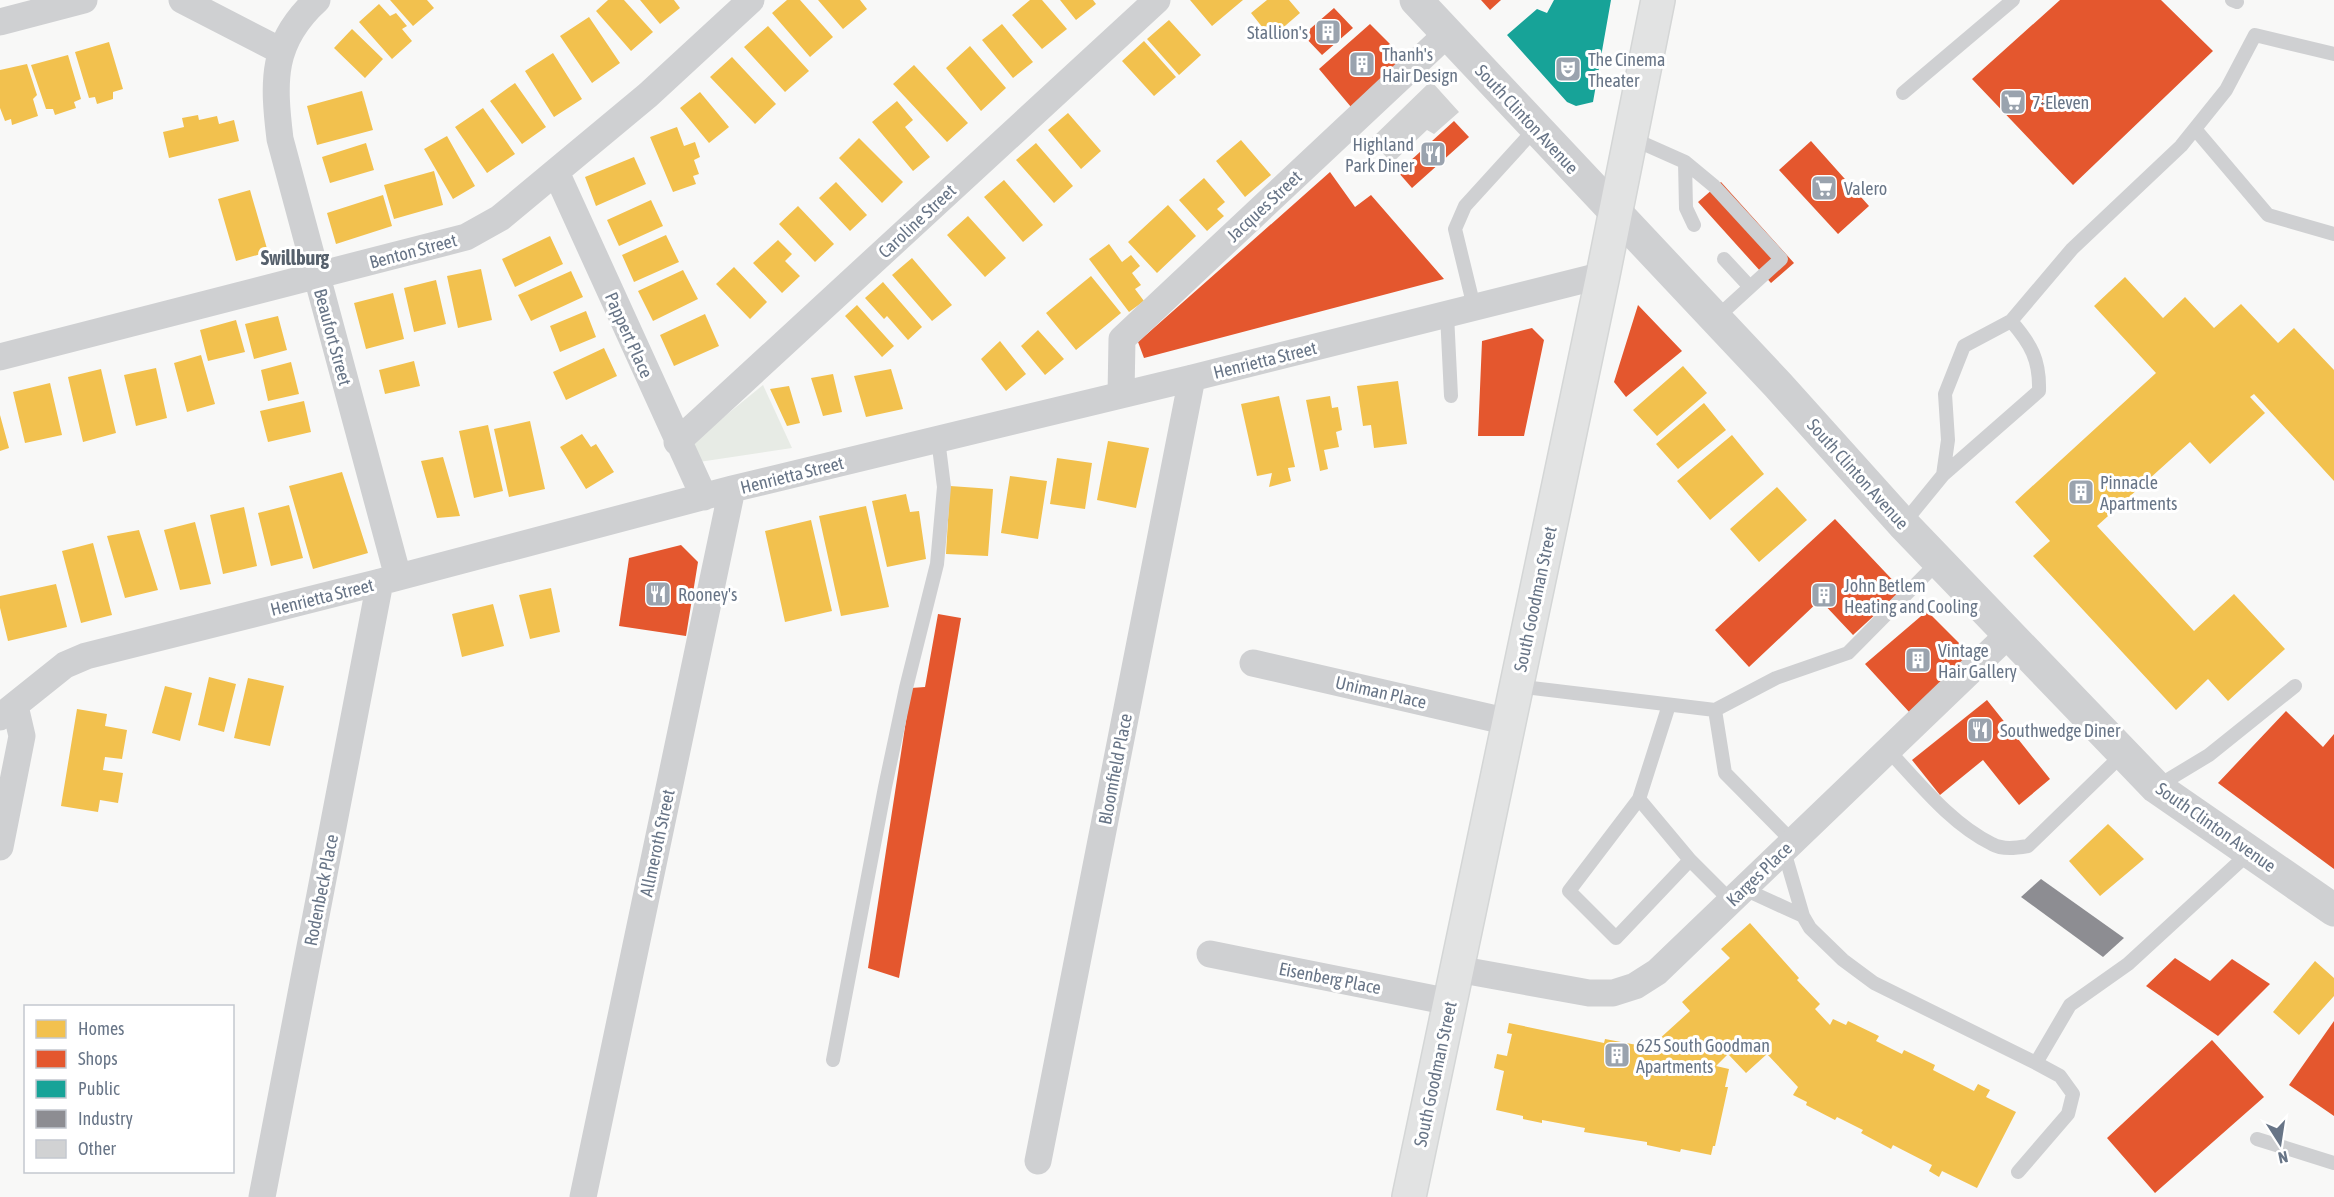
<svg xmlns="http://www.w3.org/2000/svg" width="2334" height="1197" font-family="'Asap Condensed',sans-serif">
<style>
.green{fill:#e7ebe5}
.homes{fill:#f2c14e}
.shops{fill:#e4572e}
.public{fill:#17a398}
.industry{fill:#8d8d92}
.building{fill:#d1d2d3}
.lines{fill:none;stroke-linecap:round;stroke-linejoin:round}
.secondary-casing{stroke:#d4d6d6;stroke-width:36}
.service{stroke:#cfd0d2;stroke-width:14}
.minor{stroke:#cfd0d2;stroke-width:27}
.tertiary{stroke:#cfd0d2;stroke-width:33}
.secondary{stroke:#e2e3e3;stroke-width:33}
.labels{text-anchor:middle;dominant-baseline:central;stroke-width:6;stroke-linejoin:round;paint-order:stroke}
.poi-label{font-size:18px;fill:#687587;stroke:#fff;text-anchor:start}
.street-label{font-size:18px;fill:#687587;stroke:#fff}
.neighbourhood-label{font-size:20px;font-weight:bold;fill:#56606c;stroke:#fff}
</style>
<rect width="100%" height="100%" fill="#f8f8f7"/>
<path class="green" d="M763,385L792,448L699,462L693,442Z"/>
<path class="homes" d="M390,0H427L434,8L413,26Z
M608,0H624L653,32L631,51L596,11Z
M640,0H674L680,8L660,24Z
M787,0H800L833,37L810,57L772,13Z
M818,0H860L867,9L843,29Z
M1030,0H1042L1067,29L1042,49L1012,15Z
M1060,0H1093L1096,4L1076,20Z
M1190,0H1243L1212,26Z
M1267,0H1289L1300,13L1271,38L1251,13Z
M379,4L390,16L396,13L407,26L402,29L412,41L392,59L359,22Z
M589,17L620,63L592,83L560,36Z
M1169,20L1201,55L1179,75L1147,39Z
M1002,24L1033,62L1013,78L982,40Z
M768,26L809,71L785,92L744,47Z
M352,29L383,59L365,78L334,48Z
M1144,41L1176,77L1154,96L1122,61Z
M109,42L123,89L113,92V99L97,104L95,97L89,98L75,52Z
M970,46L1006,88L981,111L946,68Z
M553,53L582,99L554,117L525,71Z
M68,55L81,99L74,102L76,108L55,115L53,109H46L31,65Z
M732,57L776,104L755,124L710,77Z
M27,64L37,95L33,99L38,116L12,125L11,119L5,121L0,108V70Z
M914,65L968,123L947,142L893,84Z
M515,83L546,127L522,144L490,101Z
M362,91L373,130L317,145L307,106Z
M700,92L729,127L709,143L680,108Z
M897,101L913,120L905,127L930,157L913,171L872,122Z
M483,108L515,154L487,173L455,127Z
M1068,113L1101,151L1081,169L1048,130Z
M198,115L199,120L217,116L219,124L234,120L239,141L169,158L163,132L184,127L182,118Z
M677,127L684,146L695,142L700,157L694,160L699,174L693,176L696,184L673,192L650,137Z
M447,136L475,186L453,199L424,149Z
M859,138L903,182L882,203L839,158Z
M1241,140L1271,175L1245,197L1216,161Z
M366,143L374,170L330,183L322,157Z
M1036,143L1073,186L1054,203L1016,160Z
M634,157L646,184L596,206L585,177Z
M434,171L443,205L394,219L384,185Z
M1204,178L1225,202L1217,209L1224,216L1207,231L1179,200Z
M1004,180L1043,225L1023,242L984,197Z
M836,182L867,215L850,231L819,198Z
M250,190L268,252L236,261L218,199Z
M383,195L392,226L336,244L327,213Z
M651,200L663,226L619,246L607,220Z
M1168,205L1196,236L1157,273L1128,242Z
M798,206L834,244L815,262L779,224Z
M968,216L1006,258L985,277L947,235Z
M666,235L679,262L634,282L622,255Z
M550,236L563,264L515,287L502,259Z
M778,240L792,254L785,261L800,276L782,293L753,263Z
M1109,244L1122,262L1131,255L1140,266L1132,273L1141,285L1135,289L1144,301L1129,312L1089,259Z
M912,258L952,305L932,321L892,275Z
M734,267L767,302L750,319L716,284Z
M481,269L492,320L458,328L447,276Z
M683,270L698,299L653,321L638,291Z
M571,271L583,297L531,321L518,295Z
M1091,276L1121,313L1076,350L1046,313Z
M2125,277L2163,318L2185,297L2214,328L2241,304L2278,343L2294,328L2334,370V481L2254,394L2250,397L2265,413L2210,464L2190,442L2097,526L2194,631L2234,594L2285,649L2228,701L2208,679L2176,710L2033,556L2050,541L2015,502L2156,373L2094,306Z
M436,280L446,324L414,332L404,288Z
M883,282L922,327L908,340L887,316L884,319L865,298Z
M393,293L404,339L366,349L354,303Z
M857,305L894,346L882,357L845,316Z
M586,311L596,337L560,352L550,326Z
M705,314L719,346L674,366L660,335Z
M278,316L287,350L254,359L245,324Z
M236,320L245,352L208,361L200,330Z
M1038,330L1064,359L1045,375L1021,346Z
M1000,341L1026,374L1006,391L981,359Z
M604,348L617,376L566,400L553,372Z
M201,355L215,404L187,412L174,363Z
M414,361L420,386L385,394L379,370Z
M291,362L299,394L268,401L261,370Z
M1683,366L1707,393L1657,436L1633,410Z
M156,368L167,418L136,426L124,375Z
M101,369L116,433L83,442L68,377Z
M891,369L903,409L866,417L854,376Z
M833,374L842,412L823,416L811,378Z
M1398,381L1407,444L1374,448L1371,425L1363,426L1357,386Z
M50,383L62,435L25,443L13,392Z
M789,386L800,423L787,426L770,389Z
M1279,396L1295,467L1288,468L1291,481L1269,487L1272,473L1257,476L1241,404Z
M1330,396L1332,408L1338,407L1342,430L1336,432L1339,447L1324,450L1328,469L1320,471L1306,400Z
M304,401L311,432L268,442L260,411Z
M1704,403L1726,430L1678,469L1656,444Z
M0,415L9,448L0,451Z
M530,421L545,489L509,497L494,429Z
M488,425L503,491L474,498L459,431Z
M582,434L591,447L596,444L614,472L586,489L560,447Z
M1732,435L1764,474L1710,520L1677,481Z
M1108,441L1149,448L1136,508L1097,500Z
M443,457L460,516L437,518L421,461Z
M1057,458L1092,463L1085,509L1050,504Z
M342,472L368,553L313,569L289,486Z
M1010,476L1047,481L1038,539L1001,533Z
M950,486L993,489L988,556L946,554Z
M1777,487L1807,520L1759,562L1730,529Z
M906,494L910,512L919,511L926,559L887,567L872,501Z
M289,505L303,558L271,566L258,513Z
M866,506L889,607L841,616L819,516Z
M244,507L257,566L223,574L210,515Z
M811,520L832,611L785,622L765,531Z
M195,522L211,584L180,590L164,530Z
M139,530L158,590L125,598L107,536Z
M93,543L112,615L81,623L62,551Z
M56,584L67,627L8,641L0,608V596Z
M551,588L560,632L530,639L519,595Z
M493,604L504,646L462,657L452,614Z
M209,677L236,684L224,732L198,725Z
M248,678L284,686L270,746L234,738Z
M165,686L192,693L180,741L152,733Z
M77,709L107,714L105,726L127,730L122,759L105,757L103,770L123,773L118,803L100,800L98,812L61,806Z
M2108,824L2144,859L2100,896L2069,861Z
M1750,923L1799,978L1797,980L1820,1004L1815,1009L1830,1025L1833,1019L1846,1025L1848,1021L1879,1036L1876,1041L1902,1054L1904,1050L1935,1065L1933,1070L1974,1091L1978,1084L1990,1090L1986,1097L2016,1112L1977,1188L1942,1171L1939,1177L1929,1171L1932,1165L1893,1145L1891,1149L1861,1133L1863,1130L1837,1117L1835,1120L1806,1105L1807,1102L1793,1095L1798,1087L1767,1054L1746,1073L1728,1054L1716,1066L1729,1069L1725,1087H1728L1715,1146H1713L1711,1155L1681,1149L1680,1152L1647,1145V1142L1584,1132L1585,1128L1542,1120V1123L1523,1119V1116L1496,1110L1504,1071L1494,1068L1497,1054L1507,1056L1512,1034L1507,1033L1509,1023L1604,1043L1605,1039L1637,1045L1636,1049L1646,1051L1690,1011L1682,1002L1730,958L1721,949Z
M2315,961L2334,978V996L2299,1035L2273,1012Z"/>
<path class="shops" d="M1481,0H1501L1490,10Z
M2060,0H2161L2213,51L2073,185L1972,79Z
M1334,8L1353,28L1322,55L1303,35Z
M1370,24L1405,59L1351,107L1319,69Z
M1454,121L1469,137L1412,188L1398,172Z
M1811,141L1869,206L1838,234L1779,170Z
M1330,172L1355,207L1371,195L1444,279L1144,358L1138,342Z
M1721,182L1794,263L1771,283L1698,202Z
M1638,305L1682,351L1626,397L1614,382Z
M1532,328L1544,340L1524,436H1478L1482,341Z
M1835,519L1902,590L1853,635L1820,600L1749,667L1715,630Z
M681,545L698,562L686,636L619,626L629,558Z
M1927,611L1972,656L1910,713L1865,664Z
M938,614L961,618L899,978L868,968L911,688L925,687Z
M1987,700L2050,779L2019,805L1983,760L1940,795L1912,760Z
M2286,711L2323,747L2334,734V869L2218,783Z
M2175,958L2210,981L2232,959L2270,984L2218,1036L2146,986Z
M2334,1021V1116L2289,1085Z
M2212,1040L2264,1097L2155,1193L2107,1138Z"/>
<path class="public" d="M1554,0H1611L1593,102L1576,106L1567,102L1507,35L1537,9L1547,13Z"/>
<path class="industry" d="M2041,879L2124,938L2103,957L2021,897Z"/>
<path class="building" d="M1431,81L1459,112L1434,134L1427,130L1392,163L1370,140Z"/>
<g class="lines">
<defs>
<path id="secondary" d="M1409,1197L1603,275L1658,0"/>
</defs>
<use href="#secondary" class="secondary-casing"/>
<path class="service" d="M2232,0L2237,2
M1903,93L2013,0
M2195,129L2268,215L2334,234
M1631,138L1685,162L1714,186L1781,259L1715,319
M1685,162L1686,208L1694,225
M1724,259L1750,287
M1474,307L1455,229L1465,206L1536,128
M1447,314L1451,396
M1943,475L1948,440L1945,394L1964,346L2011,321L2072,249L2181,146L2226,90L2255,35L2334,54
M1903,524L1943,475L2039,391C2040,360 2031,344 2011,321
M1516,686L1715,710L1776,678L1848,653L1939,561
M1669,705L1639,799L1690,860L1731,901
M1715,710L1725,773L1793,842
M1888,750C1919,783 1951,824 1992,844C2003,850 2016,848 2028,846L2124,753
M2156,787L2209,755L2295,686
M1639,799L1569,891L1616,938L1690,860
M1784,851L1803,916L1810,928L1843,960L1874,983L2036,1063L2070,1005L2128,964L2250,852
M1744,889L1803,916
M833,1060L885,787L906,688L937,564L944,487L938,439
M2257,1139L2334,1163
M2018,1172L2068,1114L2073,1094L2060,1076L2036,1063"/>
<path class="minor" d="M182,0L281,51
M317,0C271,42 273,81 280,139L398,577
M0,22L84,0
M556,172L704,497
M0,357L466,237L500,218L648,95L751,0
M1121,395L1122,339L1447,34
M677,442L1157,0
M1253,663L1509,722
M0,717L65,665L86,656L380,582L732,489L1192,378L1603,275
M0,847L22,736L15,706
M1210,954L1450,1002
M1457,969L1589,993H1613L1635,986L1657,972L2010,633
M1038,1161L1192,378
M262,1197L380,582
M583,1197L732,489"/>
<path class="tertiary" d="M1416,0L1778,385L1903,524L2156,787L2334,910"/>
<use href="#secondary" class="secondary"/>
</g>
<defs>
<symbol id="building-square" viewBox="-11 -11 22 22"><rect x="-9" y="-9" width="18" height="18" rx="4" fill="#9aa3ae" stroke="#fff"/><path d="M-4-6H4V6H1V3H-1V6H-4ZM-2.5-4.3h1.7v1.8h-1.7ZM.8-4.3h1.7v1.8H.8ZM-2.5-1h1.7V.8h-1.7ZM.8-1h1.7V.8H.8Z" fill="#fff"/></symbol>
<symbol id="theatre-square" viewBox="-11 -11 22 22"><rect x="-9" y="-9" width="18" height="18" rx="4" fill="#9aa3ae" stroke="#fff"/><path d="M-5-5.5Q0-4 5-5.5V0Q5 5 0 6Q-5 5-5 0ZM-3.3-2.5H-1v1.5H-3.3ZM1-2.5H3.3v1.5H1ZM-2.8 1Q0 5.5 2.8 1Z" fill="#fff"/></symbol>
<symbol id="supermarket-square" viewBox="-11 -11 22 22"><rect x="-9" y="-9" width="18" height="18" rx="4" fill="#9aa3ae" stroke="#fff"/><path d="M-6-5.5h2.5l.6 2H6L4.5 2H-2.5L-4.4-4H-6ZM-1.5 3.2a1.3 1.3 0 1 0 .1 0ZM3 3.2a1.3 1.3 0 1 0 .1 0Z" fill="#fff"/></symbol>
<symbol id="restaurant-square" viewBox="-11 -11 22 22"><rect x="-9" y="-9" width="18" height="18" rx="4" fill="#9aa3ae" stroke="#fff"/><path d="M-5-6h1v4h1v-4h1v4h1v-4h1v5L-1.5 .5V6h-2V.5L-5-1ZM5-6V6H3V1.5H1.5Q1.5-4 5-6Z" fill="#fff"/></symbol>
</defs>
<g fill-rule="evenodd">
<use href="#building-square" x="1313" y="17" width="30" height="30"/>
<use href="#building-square" x="1347" y="49" width="30" height="30"/>
<use href="#theatre-square" x="1553" y="54" width="30" height="30"/>
<use href="#supermarket-square" x="1998" y="87" width="30" height="30"/>
<use href="#restaurant-square" x="1418" y="139" width="30" height="30"/>
<use href="#supermarket-square" x="1809" y="173" width="30" height="30"/>
<use href="#building-square" x="2066" y="477" width="30" height="30"/>
<use href="#restaurant-square" x="643" y="579" width="30" height="30"/>
<use href="#building-square" x="1809" y="580" width="30" height="30"/>
<use href="#building-square" x="1903" y="645" width="30" height="30"/>
<use href="#restaurant-square" x="1965" y="715" width="30" height="30"/>
<use href="#building-square" x="1602" y="1040" width="30" height="30"/>
</g>
<g class="labels">
<g class="poi-label">
<text x="1308" y="32" text-anchor="end">Stallion's</text>
<text x="1382" y="54">Thanh's<tspan x="1382" dy="21">Hair Design</tspan></text>
<text x="1588" y="59">The Cinema<tspan x="1588" dy="21">Theater</tspan></text>
<text x="2032" y="102">7-Eleven</text>
<text x="1414" y="144" text-anchor="end">Highland<tspan x="1414" dy="21">Park Diner</tspan></text>
<text x="1844" y="188">Valero</text>
<text x="2100" y="482">Pinnacle<tspan x="2100" dy="21">Apartments</tspan></text>
<text x="1844" y="585">John Betlem<tspan x="1844" dy="21">Heating and Cooling</tspan></text>
<text x="678" y="594">Rooney's</text>
<text x="1938" y="650">Vintage<tspan x="1938" dy="21">Hair Gallery</tspan></text>
<text x="2000" y="730">Southwedge Diner</text>
<text x="1636" y="1045">625 South Goodman<tspan x="1636" dy="21">Apartments</tspan></text>
</g>
<g class="street-label">
<text transform="translate(1527 119) rotate(47)">South Clinton Avenue</text>
<text transform="translate(1264 206) rotate(-43)">Jacques Street</text>
<text transform="translate(917 221) rotate(-43)">Caroline Street</text>
<text transform="translate(413 251) rotate(-15)">Benton Street</text>
<text transform="translate(629 335) rotate(66)">Pappert Place</text>
<text transform="translate(333 337) rotate(75)">Beaufort Street</text>
<text transform="translate(1265 360) rotate(-14)">Henrietta Street</text>
<text transform="translate(1858 474) rotate(48)">South Clinton Avenue</text>
<text transform="translate(792 475) rotate(-14)">Henrietta Street</text>
<text transform="translate(322 597) rotate(-14)">Henrietta Street</text>
<text transform="translate(1535 599) rotate(-78)">South Goodman Street</text>
<text transform="translate(1381 692) rotate(13)">Uniman Place</text>
<text transform="translate(1115 769) rotate(-79)">Bloomfield Place</text>
<text transform="translate(2216 827) rotate(35)">South Clinton Avenue</text>
<text transform="translate(657 843) rotate(-78)">Allmeroth Street</text>
<text transform="translate(1759 874) rotate(-44)">Karges Place</text>
<text transform="translate(321 890) rotate(-79)">Rodenbeck Place</text>
<text transform="translate(1330 978) rotate(11)">Eisenberg Place</text>
<text transform="translate(1435 1074) rotate(-78)">South Goodman Street</text>
</g>
<g class="neighbourhood-label">
<text x="295" y="257">Swillburg</text>
</g>
</g>
<rect x="24" y="1005" width="210" height="168" fill="#ffffff" stroke="#c3c8cf" stroke-width="1.5"/>
<rect x="36" y="1020" width="30" height="18" fill="#f2c14e" stroke="#c3c8cf" stroke-width="1.5"/>
<text x="78" y="1035" font-size="18" fill="#687587">Homes</text>
<rect x="36" y="1050" width="30" height="18" fill="#e4572e" stroke="#c3c8cf" stroke-width="1.5"/>
<text x="78" y="1065" font-size="18" fill="#687587">Shops</text>
<rect x="36" y="1080" width="30" height="18" fill="#17a398" stroke="#c3c8cf" stroke-width="1.5"/>
<text x="78" y="1095" font-size="18" fill="#687587">Public</text>
<rect x="36" y="1110" width="30" height="18" fill="#8d8d92" stroke="#c3c8cf" stroke-width="1.5"/>
<text x="78" y="1125" font-size="18" fill="#687587">Industry</text>
<rect x="36" y="1140" width="30" height="18" fill="#d1d2d3" stroke="#c3c8cf" stroke-width="1.5"/>
<text x="78" y="1155" font-size="18" fill="#687587">Other</text>
<g transform="translate(2280 1143) rotate(168)" stroke="#ffffff" stroke-width="4.5" paint-order="stroke">
<path d="M0-4.5L10 22L0 15L-10 22Z" fill="#687587"/>
<text y="-9" font-size="16" font-weight="bold" text-anchor="middle" fill="#687587">N</text>
</g>
</svg>
